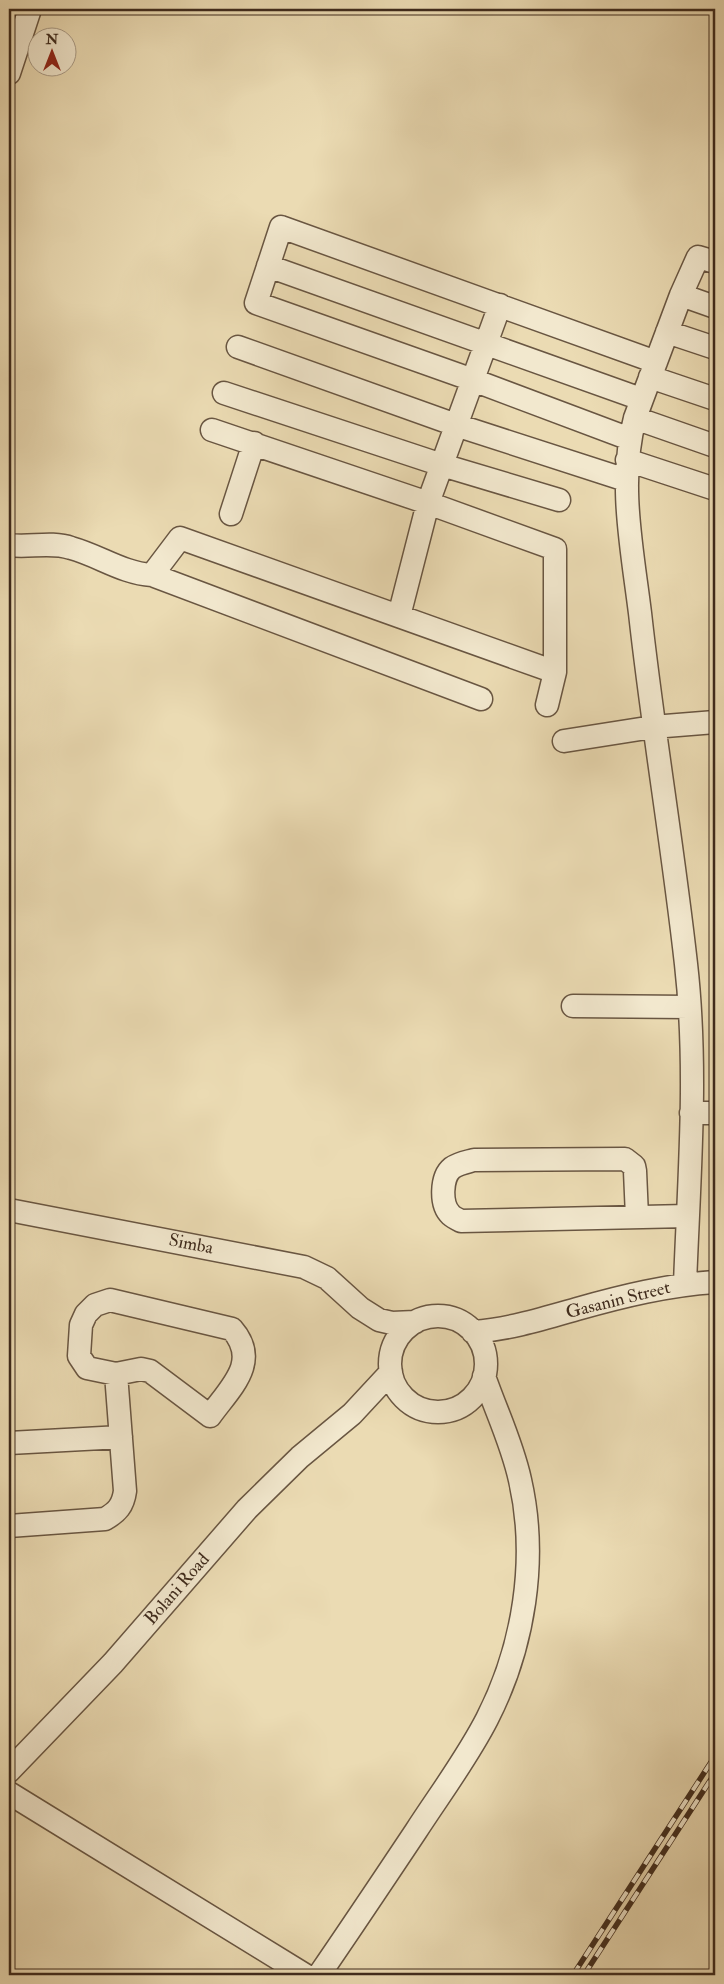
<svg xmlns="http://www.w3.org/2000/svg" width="724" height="1984" font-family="'IM FELL Double Pica',serif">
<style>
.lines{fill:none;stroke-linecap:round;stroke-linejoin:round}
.minor-casing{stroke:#695642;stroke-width:25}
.minor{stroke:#f2e8ce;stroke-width:22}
.rail-casing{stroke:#3e2a1c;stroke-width:5.5}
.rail{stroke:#f2e8ce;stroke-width:4;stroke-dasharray:11;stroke-linecap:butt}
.labels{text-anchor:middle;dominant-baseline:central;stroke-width:4;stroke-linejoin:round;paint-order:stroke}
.street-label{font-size:18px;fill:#3e2a1c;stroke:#f2e8ce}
</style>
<rect width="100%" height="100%" fill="#ebdbb3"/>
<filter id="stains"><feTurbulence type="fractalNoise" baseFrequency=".004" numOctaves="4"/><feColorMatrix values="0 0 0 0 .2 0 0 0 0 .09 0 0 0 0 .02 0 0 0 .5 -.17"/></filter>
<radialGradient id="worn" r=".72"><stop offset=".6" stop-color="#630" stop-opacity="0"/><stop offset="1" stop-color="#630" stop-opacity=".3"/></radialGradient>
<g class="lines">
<defs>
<path id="minor" d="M9,73L30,9
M268,266L641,399
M681,295L715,307
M667,332L715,348
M238,347L456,425L626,480
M650,377L715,399
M224,393L442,465L559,500
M635,418L715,446
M212,430L428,503L555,549V672L547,705
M630,439L473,380L256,303L281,227L656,362
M627,460L715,489
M231,514L254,443
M9,545C29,548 51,541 71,548C100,556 122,573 152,575L481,699
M152,575L180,538L555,672
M399,616L428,503L500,305
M564,741L653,727L715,722
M573,1006L689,1007
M691,1113H715
M9,1210L304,1267L327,1278L360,1308L379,1320L392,1323L415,1322
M637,1217L635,1171L634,1166L625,1159L474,1160C467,1162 459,1163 452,1168C441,1177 440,1205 451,1215C453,1217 457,1219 461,1221L687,1216
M685,1284C689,1178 698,1070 686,964C673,847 653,731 640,613C632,548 618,482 635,418L681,295L698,257L715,262
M110,1300L232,1329C261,1362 230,1388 210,1416L150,1371L141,1369L116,1374L87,1368L79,1356L81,1325L86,1314L95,1305Z
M390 1364a48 48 0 1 1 96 0a48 48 0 1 1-96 0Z
M473,1332C510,1329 542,1319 577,1309C623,1296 668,1285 715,1282
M9,1443L121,1437
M9,1526L105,1519C117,1512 123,1506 125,1491L116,1374
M9,1771L113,1663L247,1509L300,1457L352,1414L391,1372
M9,1793L305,1975
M319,1975C352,1927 384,1879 416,1831C440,1794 467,1758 487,1719C524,1647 538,1559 520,1480C512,1443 496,1411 484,1376"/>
</defs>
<use href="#minor" class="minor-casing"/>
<use href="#minor" class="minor"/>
<defs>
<path id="rail" d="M573,1975L715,1756
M584,1975L715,1773"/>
</defs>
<use href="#rail" class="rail-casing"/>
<use href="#rail" class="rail"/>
</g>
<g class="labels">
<g class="street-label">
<text transform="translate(191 1244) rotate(11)">Simba</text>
<text transform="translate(618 1300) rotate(-14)">Gasanin Street</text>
<text transform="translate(177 1589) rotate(-49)">Bolani Road</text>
</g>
</g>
<rect width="724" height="1984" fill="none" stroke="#ebdbb3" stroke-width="30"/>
<rect x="10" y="10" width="704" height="1964" fill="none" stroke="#3e2a1c" stroke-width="2.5"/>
<rect x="15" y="15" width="694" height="1954" fill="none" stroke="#3e2a1c"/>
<g transform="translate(52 52)"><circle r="24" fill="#f2e8ce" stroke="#aa9c87"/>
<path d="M0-4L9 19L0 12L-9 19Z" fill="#8f2418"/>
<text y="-8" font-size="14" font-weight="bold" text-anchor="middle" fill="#3e2a1c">N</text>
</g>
<rect width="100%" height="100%" filter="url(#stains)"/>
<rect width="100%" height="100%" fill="url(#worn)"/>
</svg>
